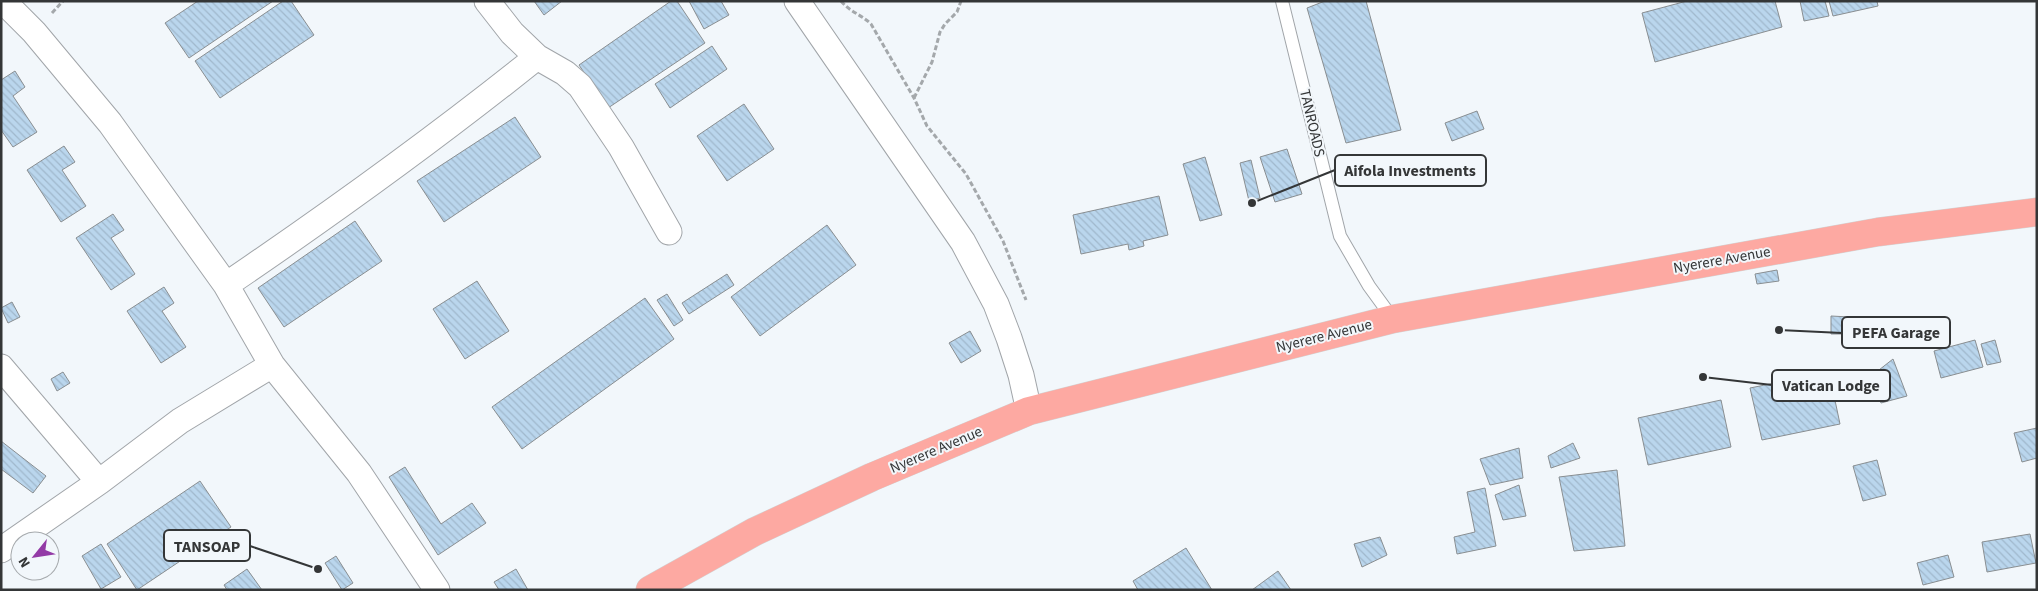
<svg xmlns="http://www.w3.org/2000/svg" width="2038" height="591" font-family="'Source Sans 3',sans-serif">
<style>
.building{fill:url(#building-back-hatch);stroke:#898e91}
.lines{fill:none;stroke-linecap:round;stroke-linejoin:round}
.service-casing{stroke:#a1a5a9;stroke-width:14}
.minor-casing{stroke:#a1a5a9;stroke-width:27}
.primary-casing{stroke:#d2d3d3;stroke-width:29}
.path{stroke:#a4a8ab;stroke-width:3;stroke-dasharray:5 2.5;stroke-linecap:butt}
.service{stroke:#fff;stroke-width:12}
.minor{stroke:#fff;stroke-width:25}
.primary{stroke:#fda9a2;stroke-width:28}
.labels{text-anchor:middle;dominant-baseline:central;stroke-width:4;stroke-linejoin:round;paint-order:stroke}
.street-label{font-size:15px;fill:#343637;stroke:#f2f7fb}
.leader{fill:none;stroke:#343637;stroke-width:2}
.callout-dot{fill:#343637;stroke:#f2f7fb;stroke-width:2}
.callout{fill:#f2f7fb;stroke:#343637;stroke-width:2}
.callout-label{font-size:16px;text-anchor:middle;font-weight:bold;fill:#343637}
</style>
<defs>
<pattern id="building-back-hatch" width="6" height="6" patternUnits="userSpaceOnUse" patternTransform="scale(1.25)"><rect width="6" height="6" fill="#bad6ed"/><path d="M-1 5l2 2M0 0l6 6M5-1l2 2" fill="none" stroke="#a0b8cc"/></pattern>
</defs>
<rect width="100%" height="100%" fill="#f2f7fb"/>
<path class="building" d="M198,1H273L189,58L165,23Z
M283,1H291L314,35L220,98L195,61Z
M534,1H562L544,15Z
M671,1H677L705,43L608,108L579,65Z
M689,1H721L729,15L704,29Z
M1325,1H1366L1401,130L1346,143L1307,8Z
M1687,1H1775L1782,27L1655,62L1642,13Z
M1800,1H1825L1829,16L1804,21Z
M1829,1H1877L1878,6L1833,16Z
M712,46L727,69L670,108L655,84Z
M15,71L25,87L13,96L37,132L13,147L1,130V80Z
M744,104L774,149L727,181L697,136Z
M1477,111L1484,129L1452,141L1445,123Z
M515,117L541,157L444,222L417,181Z
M64,146L75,162L62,170L86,206L61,222L27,170Z
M1287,149L1302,194L1275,202L1260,157Z
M1205,157L1222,215L1200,221L1183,164Z
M1251,160L1260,198L1249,201L1240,163Z
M1159,196L1168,235L1143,241L1144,246L1129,250L1128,244L1081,254L1073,215Z
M113,214L124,230L111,238L135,274L111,290L76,238Z
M355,221L382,261L284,327L258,288Z
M827,225L856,265L760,336L731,297Z
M1777,270L1779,281L1757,284L1755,274Z
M727,274L734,285L689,314L682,303Z
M477,281L509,331L465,359L433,309Z
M164,287L174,303L162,311L186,347L161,363L127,311Z
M667,294L683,320L674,326L657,300Z
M645,298L674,339L522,449L492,407Z
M12,302L20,317L8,323L1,308Z
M1831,316L1850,317V334H1831Z
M970,331L981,351L961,363L949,343Z
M1975,340L1983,367L1941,378L1934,351Z
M1995,340L2001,362L1987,365L1981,344Z
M1893,359L1907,396L1881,403L1870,377Z
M63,372L70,383L57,391L51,379Z
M1829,372L1840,424L1762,440L1750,388Z
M1721,400L1731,447L1648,465L1638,418Z
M2037,428V458L2022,462L2014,433Z
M1,441L46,476L33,493L1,469Z
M1573,443L1580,458L1551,468L1548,456Z
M1519,448L1523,478L1490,485L1480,459Z
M1877,460L1886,495L1863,501L1853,466Z
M405,467L441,524L472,503L486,523L438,555L389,477Z
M1617,470L1625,546L1574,551L1559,477Z
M200,481L231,527L137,590L107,544Z
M1519,485L1526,516L1503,520L1495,495Z
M1485,488L1496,546L1457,554L1454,537L1475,532L1467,492Z
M2030,534L2036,563L1987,572L1982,542Z
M1380,537L1387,555L1362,567L1354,544Z
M101,544L121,577L101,589L82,556Z
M1186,548L1212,590H1138L1133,581Z
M1948,555L1954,577L1923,585L1917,563Z
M336,556L353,583L342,590L325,563Z
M247,569L262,590H227L224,585Z
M516,569L528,590H499L494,582Z
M1278,571L1291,590H1252Z"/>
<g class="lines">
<defs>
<path id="service" d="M1282,1L1340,236L1369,286L1393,319"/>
<path id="minor" d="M3,1L34,32L110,123L226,285L272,365L359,473L437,590
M487,1L512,33L537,57L565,73L580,86L621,147L669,232
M797,1L963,242L996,304L1009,338L1021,375L1029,411
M226,285C332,213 436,138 537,57
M1,367L99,482
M1,550L99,482L180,421L272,365"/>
<path id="primary" d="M650,590L754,532L872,477L1029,411L1393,319L1878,232L2037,212"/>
</defs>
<use href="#service" class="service-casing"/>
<use href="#minor" class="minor-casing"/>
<use href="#primary" class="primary-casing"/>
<path class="path" d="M841,1C850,12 862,15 871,24L914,98L927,126L966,174L1003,241L1026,300
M52,13L63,1
M914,98L932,62L940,32L945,24L957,12L961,1"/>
<use href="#service" class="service"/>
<use href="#minor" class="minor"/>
<use href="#primary" class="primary"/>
</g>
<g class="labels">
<g class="street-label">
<text transform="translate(1312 123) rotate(77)">TANROADS</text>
<text transform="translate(1722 260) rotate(-10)">Nyerere Avenue</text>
<text transform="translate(1324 336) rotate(-14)">Nyerere Avenue</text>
<text transform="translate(936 450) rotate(-23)">Nyerere Avenue</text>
</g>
</g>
<path class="leader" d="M1252 203L1335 170M1779 330L1842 333M1703 377L1772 385M318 569L250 546"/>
<g class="callout-dot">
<circle cx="1252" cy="203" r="5"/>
<circle cx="1779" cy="330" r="5"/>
<circle cx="1703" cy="377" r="5"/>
<circle cx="318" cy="569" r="5"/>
</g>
<g class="callout">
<rect x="1335" y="155" width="151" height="31" rx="5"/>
<rect x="1842" y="317" width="108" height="31" rx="5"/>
<rect x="1772" y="370" width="118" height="31" rx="5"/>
<rect x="164" y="530" width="86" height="31" rx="5"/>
</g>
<g class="callout-label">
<text x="1410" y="176">Aifola Investments</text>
<text x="1896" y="338">PEFA Garage</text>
<text x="1831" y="391">Vatican Lodge</text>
<text x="207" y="552">TANSOAP</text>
</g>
<rect width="2038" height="591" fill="none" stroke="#343637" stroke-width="5"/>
<g transform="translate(35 556) rotate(240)"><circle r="24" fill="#f2f7fb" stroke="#a6aaad"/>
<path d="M0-4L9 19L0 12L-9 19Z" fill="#933aa6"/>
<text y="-8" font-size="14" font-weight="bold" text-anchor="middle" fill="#343637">N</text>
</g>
</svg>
